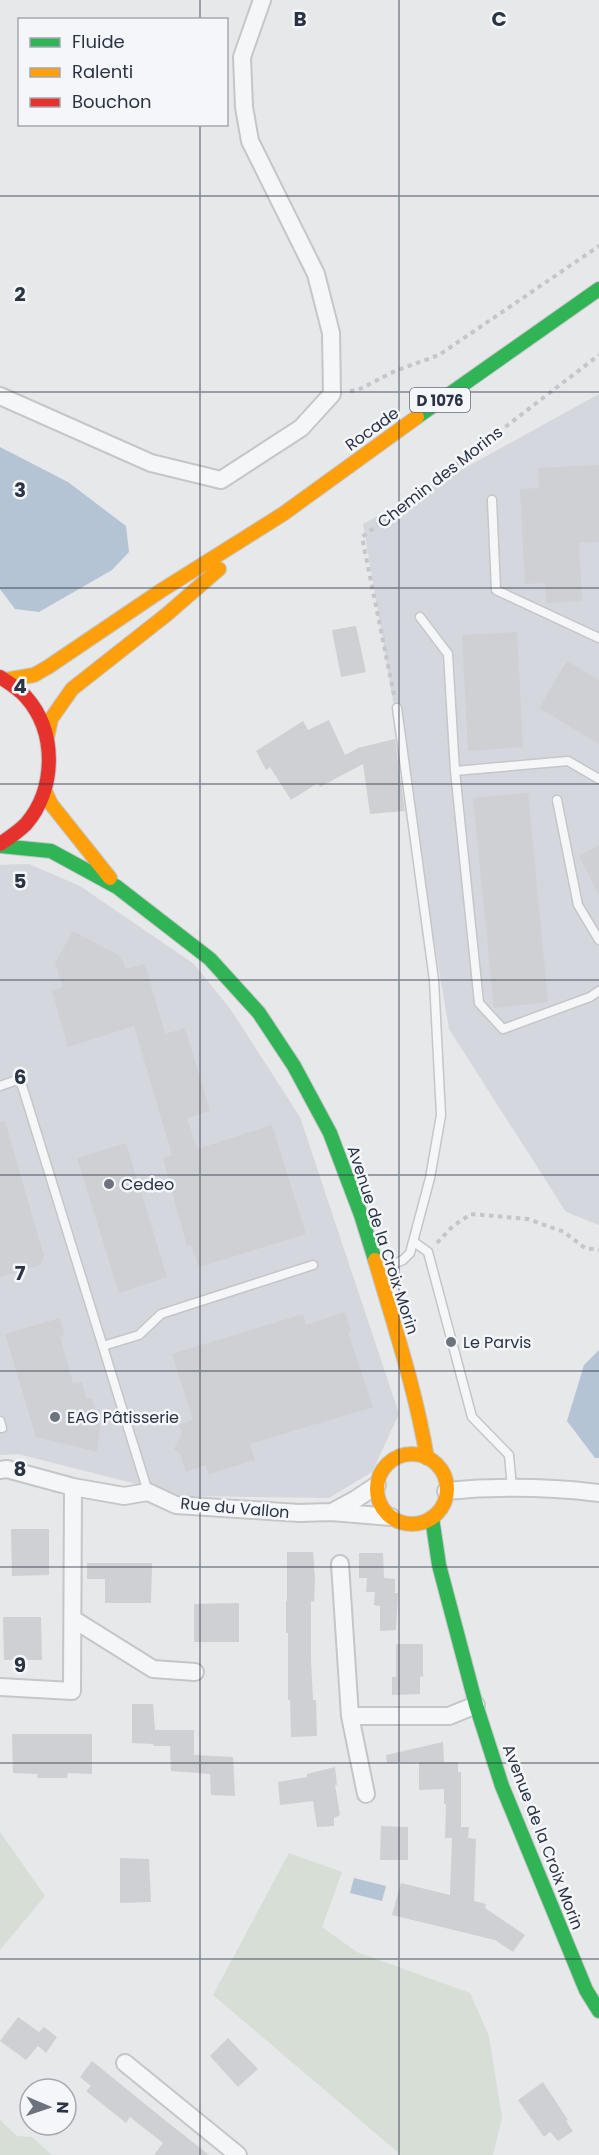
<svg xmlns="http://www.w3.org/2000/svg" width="599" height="2155" font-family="Poppins,sans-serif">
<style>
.built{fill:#d4d7dd}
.green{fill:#d6ded6}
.water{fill:#b4c4d5}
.building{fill:#ced0d3}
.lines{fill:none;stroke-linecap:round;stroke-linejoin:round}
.lane-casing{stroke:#c4c6c8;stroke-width:11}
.street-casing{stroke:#c4c6c8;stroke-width:20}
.fast-casing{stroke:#c4c6c8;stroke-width:16}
.slow-casing{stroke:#c4c6c8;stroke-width:16}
.jam-casing{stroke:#c4c6c8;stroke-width:16}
.path{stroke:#c5c6ca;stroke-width:4;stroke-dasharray:4.5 4.5;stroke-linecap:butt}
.lane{stroke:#f5f6f7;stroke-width:8}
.street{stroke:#f5f6f7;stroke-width:16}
.fast{stroke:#30b455;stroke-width:14}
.slow{stroke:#ff9f0a;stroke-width:14}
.jam{stroke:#e5322d;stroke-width:14}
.grid{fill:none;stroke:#2b3445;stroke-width:1.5;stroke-opacity:0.55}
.poi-dot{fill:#6c737f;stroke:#f4f6f9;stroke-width:2}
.labels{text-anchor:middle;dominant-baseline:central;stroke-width:5;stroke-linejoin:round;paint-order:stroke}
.shield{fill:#f4f6f9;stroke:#676e7b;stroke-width:1.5}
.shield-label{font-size:15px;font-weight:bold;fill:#2b3445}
.street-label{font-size:16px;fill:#2b3445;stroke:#f4f6f9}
.poi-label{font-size:16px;fill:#2b3445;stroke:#f4f6f9;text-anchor:start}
.grid-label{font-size:20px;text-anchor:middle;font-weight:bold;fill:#2b3445;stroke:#f4f6f9;stroke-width:5;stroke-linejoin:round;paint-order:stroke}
</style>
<rect width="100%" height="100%" fill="#e6e8ea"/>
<path class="built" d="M599,394V1225L566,1212L449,1029L363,524Z
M29,864L80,886L194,964L231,1010L300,1117L399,1414L372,1472L329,1498L184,1496L18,1454L0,1455V865Z"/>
<path class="green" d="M0,1832L45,1896L0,1950Z
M289,1853L342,1872L322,1927L357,1952L470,1993L489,2036L502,2118L493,2155H401L213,1995Z
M0,2120L17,2136L32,2137L52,2155H0Z"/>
<path class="water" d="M0,447L68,482L126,526L129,552L112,570L39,612L15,609L0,589Z
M599,1350V1458H595L567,1421L584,1365Z
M354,1878L386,1886L382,1901L350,1893Z"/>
<path class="building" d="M599,465V542L579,543L582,601L546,603L545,583L525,584L520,489L539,488L538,468Z
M356,626L366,672L341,677L332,630Z
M517,632L523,747L468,751L462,635Z
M567,661L599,680V744L539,708Z
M329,720L345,755L358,748L395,739L405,811L370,814L363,764L320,787L318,783L291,800L270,767L266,770L256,751L303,721L308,730Z
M528,793L548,1002L494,1008L473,798Z
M599,845V895L579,856Z
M73,931L122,957L125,969L145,964L165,1034L185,1028L210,1111L187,1118L197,1149L272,1125L306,1234L199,1267L191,1245L187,1246L163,1158L172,1155L134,1026L68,1047L52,991L63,987L55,963Z
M5,1121L44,1256L40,1265L0,1277V1122Z
M126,1143L167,1277L119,1293L77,1158Z
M345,1312L351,1331L348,1333L373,1407L250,1444L255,1460L209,1474L206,1465L186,1472L180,1453L174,1449L182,1433L179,1425L193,1420L172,1354L303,1314L306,1325Z
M60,1318L64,1335L60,1336L73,1383L82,1382L86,1399L92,1398L100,1427L97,1452L36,1437L5,1334Z
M11,1529H49V1575L12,1576Z
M287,1552H313L315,1579L314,1602L311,1601V1660L313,1700H316L317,1736L291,1737L290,1700H288V1633H286V1601H287Z
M359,1553H383L384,1578L395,1579V1593H398L396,1630L380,1631V1606L374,1605L375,1592H366L367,1578H359Z
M87,1563H152L151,1603H105V1579H87Z
M239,1603V1642H194V1604Z
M3,1617H41L42,1660H4Z
M396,1644H423V1677L420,1676V1694L392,1695V1677H396Z
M132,1704H153L155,1730H194V1755L233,1757L235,1796L211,1795L210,1774L171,1771L170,1746H154L153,1744L132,1743Z
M12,1734H92V1774L68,1773L67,1778H38L37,1774L13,1773Z
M443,1742L444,1762H458V1772H461V1827H469L468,1838L476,1839L474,1901L486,1904L485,1908L525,1935L513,1952L495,1940L392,1915L401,1883L450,1895L452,1838H445L446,1804H444V1789L419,1790V1762L387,1763L386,1755Z
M335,1767L337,1785H335L340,1815L334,1818V1826L317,1827L313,1801L280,1805L278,1782L307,1777V1774Z
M381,1826L408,1827V1860H380Z
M120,1858L149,1859L151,1902L120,1903Z
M18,2017L39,2032L44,2027L57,2037L46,2053L38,2046L26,2060L0,2041Z
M228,2038L258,2069L238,2087L210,2056Z
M92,2061L166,2121L209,2155H154L163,2143L130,2117L126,2123L86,2091L91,2086L80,2077Z
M543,2082L568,2120L566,2121L573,2131L558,2141L550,2132L544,2137L518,2100Z"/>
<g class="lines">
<defs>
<path id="lane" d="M492,500L496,590L599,638
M420,617L448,654L455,771
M599,779L568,761L455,771L479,1003L503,1029L590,997L599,991
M557,800L578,905L599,940
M0,1086L20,1079L148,1492
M414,1242L428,1252L472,1417L509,1455L512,1488
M378,1271L403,1260L410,1253L430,1178L441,1115L434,980L397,708
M103,1346L139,1335L161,1314L313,1265
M0,1421L2,1428"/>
<path id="street" d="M0,396L151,463L221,480L301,428L332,394L331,333L316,274L250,141L244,107L242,57L262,0
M0,1470L7,1469L73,1487L124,1496L148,1492L176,1505L299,1513L331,1512L391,1517
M446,1491C498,1486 548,1487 599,1493
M332,1512L356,1499L377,1485
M340,1564L350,1716L366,1794
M73,1619L153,1669L195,1672
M0,1687L72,1691L73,1487
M350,1716H449L476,1705
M125,2063L238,2155"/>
<path id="fast" d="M417,417L599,289
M0,846L51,851L117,887L210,959L259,1013L294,1066L330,1133L361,1215L375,1260
M432,1518L439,1565L476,1705L502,1786L586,1990L599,2011"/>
<path id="slow" d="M5,680L34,675L48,667L162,590L283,514L417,417
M47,738L51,719L72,689L166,615L219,569
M45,791L51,804L110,878
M375,1260C394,1325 416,1391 427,1458
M377 1489a35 35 0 1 1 70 0a35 35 0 1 1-70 0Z"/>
<path id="jam" d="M0,677C9,683 18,688 26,697C57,732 56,789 26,824C18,832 9,838 0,844"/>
</defs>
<use href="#lane" class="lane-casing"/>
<use href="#street" class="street-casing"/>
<use href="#fast" class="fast-casing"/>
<use href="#slow" class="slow-casing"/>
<use href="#jam" class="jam-casing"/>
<path class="path" d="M350,391L358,390L395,371L439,355L599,246
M394,695L362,537L599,355
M437,1243L453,1226L471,1214L528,1219L564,1232L585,1248L599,1250"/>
<use href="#lane" class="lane"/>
<use href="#street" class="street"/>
<use href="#fast" class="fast"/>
<use href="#slow" class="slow"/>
<use href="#jam" class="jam"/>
</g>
<path class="grid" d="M200,0V20M399,0V2155M200,124V2155M0,196H599M0,392H599M0,588H599M0,784H599M0,980H599M0,1175H599M0,1371H599M0,1567H599M0,1763H599M0,1959H599"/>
<g class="poi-dot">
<circle cx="109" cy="1184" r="6"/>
<circle cx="451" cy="1342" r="6"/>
<circle cx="55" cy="1417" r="6"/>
</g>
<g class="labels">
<rect class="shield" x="410" y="388" width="60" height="24" rx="4.5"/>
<g class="shield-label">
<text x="440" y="400">D 1076</text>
</g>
<g class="street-label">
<text transform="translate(372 429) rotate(-36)">Rocade</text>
<text transform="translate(440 477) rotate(-38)">Chemin des Morins</text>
<text transform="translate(383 1240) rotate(72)">Avenue de la Croix Morin</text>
<text transform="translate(235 1508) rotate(5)">Rue du Vallon</text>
<text transform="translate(543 1837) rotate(69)">Avenue de la Croix Morin</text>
</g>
<g class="poi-label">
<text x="121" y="1184">Cedeo</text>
<text x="463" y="1342">Le Parvis</text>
<text x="67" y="1417">EAG Pâtisserie</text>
</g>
</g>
<g class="grid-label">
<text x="300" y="26">B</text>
<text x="499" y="26">C</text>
<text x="20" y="301">2</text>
<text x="20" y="497">3</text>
<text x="20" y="693">4</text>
<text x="20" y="888">5</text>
<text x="20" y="1084">6</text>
<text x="20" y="1280">7</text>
<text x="20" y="1476">8</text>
<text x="20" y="1672">9</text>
</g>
<rect x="18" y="18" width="210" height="108" fill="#f4f6f9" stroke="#a4a8b1" stroke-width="1.5"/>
<rect x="30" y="38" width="30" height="9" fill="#30b455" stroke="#a4a8b1" stroke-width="1.5"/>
<text x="72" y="48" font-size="18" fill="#2b3445">Fluide</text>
<rect x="30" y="68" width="30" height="9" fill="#ff9f0a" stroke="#a4a8b1" stroke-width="1.5"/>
<text x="72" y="78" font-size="18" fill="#2b3445">Ralenti</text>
<rect x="30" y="98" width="30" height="9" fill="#e5322d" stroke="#a4a8b1" stroke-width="1.5"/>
<text x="72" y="108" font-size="18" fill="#2b3445">Bouchon</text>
<g transform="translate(48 2107) rotate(92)"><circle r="28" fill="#f4f6f9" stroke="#a4a8b1" stroke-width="1.5"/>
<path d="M0-4.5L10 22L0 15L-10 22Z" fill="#6c737f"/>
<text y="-9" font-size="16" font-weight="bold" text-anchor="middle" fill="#2b3445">N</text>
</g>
</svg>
